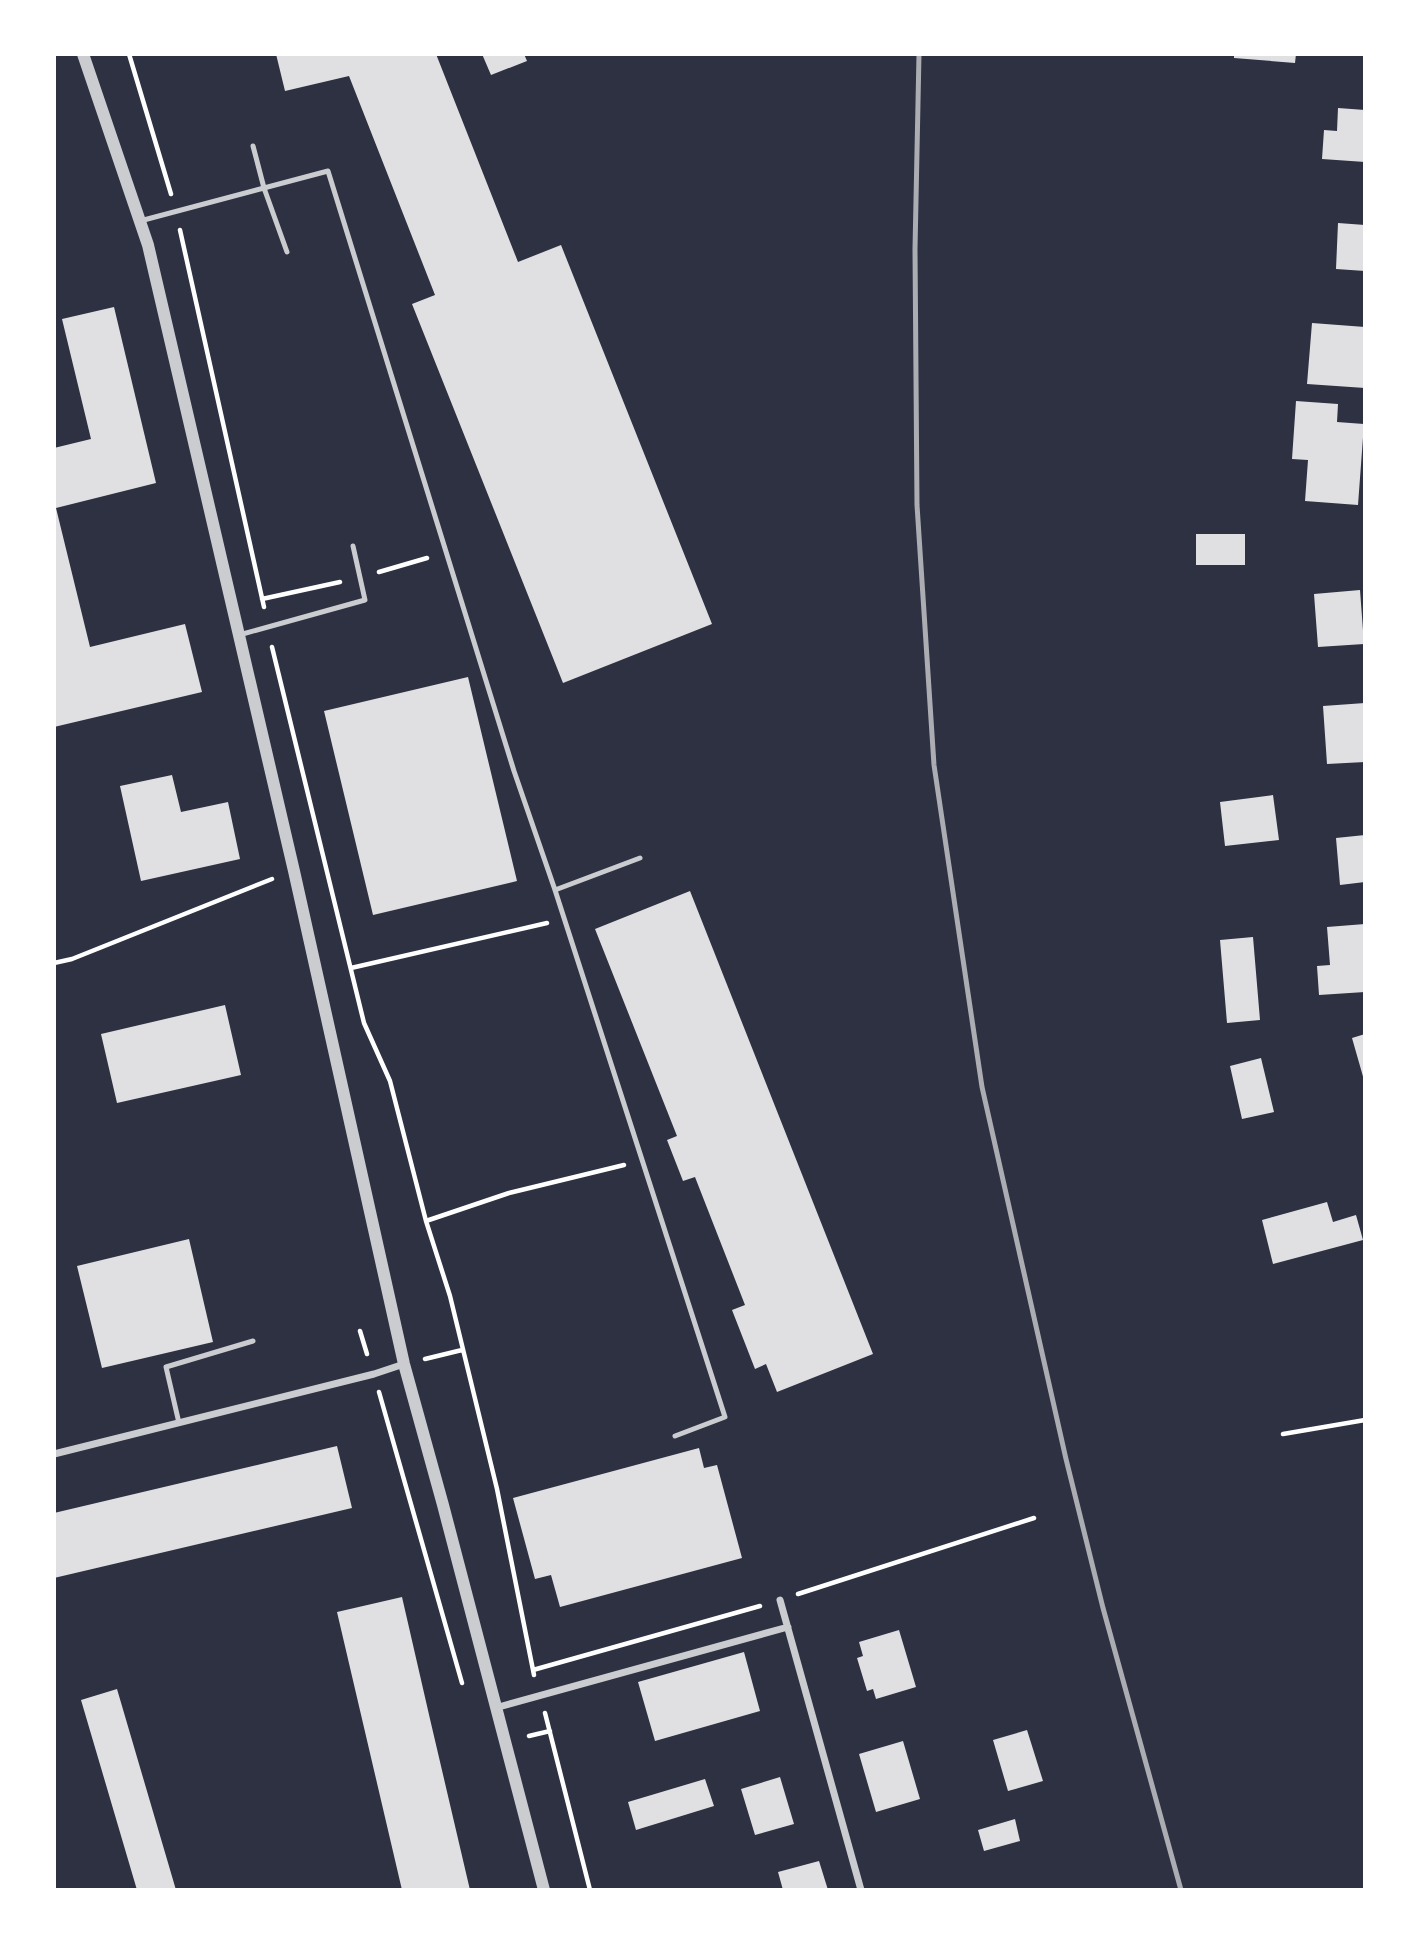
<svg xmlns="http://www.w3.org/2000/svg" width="1419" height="1944" font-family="'Space Grotesk',sans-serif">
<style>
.building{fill:#e0e0e3}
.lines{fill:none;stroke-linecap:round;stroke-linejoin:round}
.path{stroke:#fff;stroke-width:4.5}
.service{stroke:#caccd0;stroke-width:5}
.minor{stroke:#caccd0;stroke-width:7}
.tertiary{stroke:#caccd0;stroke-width:12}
.rail{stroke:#abadb3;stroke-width:5}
</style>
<rect width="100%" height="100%" fill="#2d3142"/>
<path class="building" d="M276,54H436L518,262L561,245L712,624L563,683L412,304L435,295L349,76L285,91Z
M482,54H524L527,61L491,75Z
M1234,54H1296L1295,63L1234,58Z
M1338,108L1365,110V162L1322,159L1324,130L1337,131Z
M1338,223L1365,225V271L1336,269Z
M114,307L156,483L56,508L90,647L185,624L202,692L54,727V448L91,439L62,319Z
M1312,323L1365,327V388L1307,384Z
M1296,401L1338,404L1337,422L1364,424L1358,505L1305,501L1308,460L1292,459Z
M1196,534H1245V565H1196Z
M1360,590L1364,644L1318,647L1314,594Z
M468,677L517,881L373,915L324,711Z
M1365,703V762L1327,764L1323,706Z
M172,775L181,812L228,802L240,859L141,881L120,786Z
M1273,795L1279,840L1225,846L1220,802Z
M1365,835V882L1340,885L1336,838Z
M690,891L873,1354L777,1392L766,1364L755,1369L732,1310L745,1305L695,1177L683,1181L667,1140L677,1136L595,929Z
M1365,924V992L1319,995L1317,966L1330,965L1327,927Z
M1253,937L1260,1020L1227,1023L1220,940Z
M225,1005L241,1075L117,1103L101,1034Z
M1365,1034V1080H1364L1352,1038Z
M1261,1058L1274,1112L1242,1119L1230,1066Z
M1327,1202L1333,1222L1356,1215L1363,1240L1273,1264L1262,1220Z
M189,1239L213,1342L102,1368L77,1266Z
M337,1446L352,1508L54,1578V1513Z
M699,1448L704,1468L717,1465L742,1558L560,1607L551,1575L535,1579L513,1498Z
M402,1597L430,1719L470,1890H402L337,1612Z
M899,1630L916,1687L876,1699L873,1689L867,1691L857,1658L863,1656L859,1642Z
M744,1652L760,1711L655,1741L638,1682Z
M117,1689L176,1890H137L81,1700Z
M1027,1730L1043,1781L1008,1791L993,1740Z
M903,1741L920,1799L876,1812L859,1754Z
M780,1777L794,1824L755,1835L741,1789Z
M705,1779L714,1806L636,1830L628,1802Z
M1015,1819L1020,1841L984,1851L978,1830Z
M819,1861L828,1890H783L778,1872Z"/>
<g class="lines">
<path class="path" d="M129,54L171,194
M180,230L264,607
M379,572L427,558
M262,599L340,582
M272,647L364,1023L390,1081L426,1221L450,1296L497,1489L534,1675
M54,963L72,959L272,879
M351,968L547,923
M426,1221L509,1193L624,1165
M360,1331L367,1354
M425,1359L462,1350
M379,1392L462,1683
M1283,1434L1365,1420
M798,1594L1034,1518
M533,1670L760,1606
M545,1713L590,1890
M529,1736L550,1731"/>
<path class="service" d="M253,146L264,188L287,252
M140,221L328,171L514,771L555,890L725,1417L675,1436
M239,635L365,600L353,546
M555,890L640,858
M179,1423L166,1367L253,1341"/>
<path class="minor" d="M54,1454L374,1374L404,1364
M780,1600L861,1890
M495,1708L788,1627"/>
<path class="tertiary" d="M83,54L148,245L294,871L404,1364L443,1505L544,1890"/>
<path class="rail" d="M919,54L915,249L917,505L934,765L982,1087L1066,1459L1103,1608L1181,1890"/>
</g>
<rect width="1419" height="1944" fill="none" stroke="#ffffff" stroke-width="112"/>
</svg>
